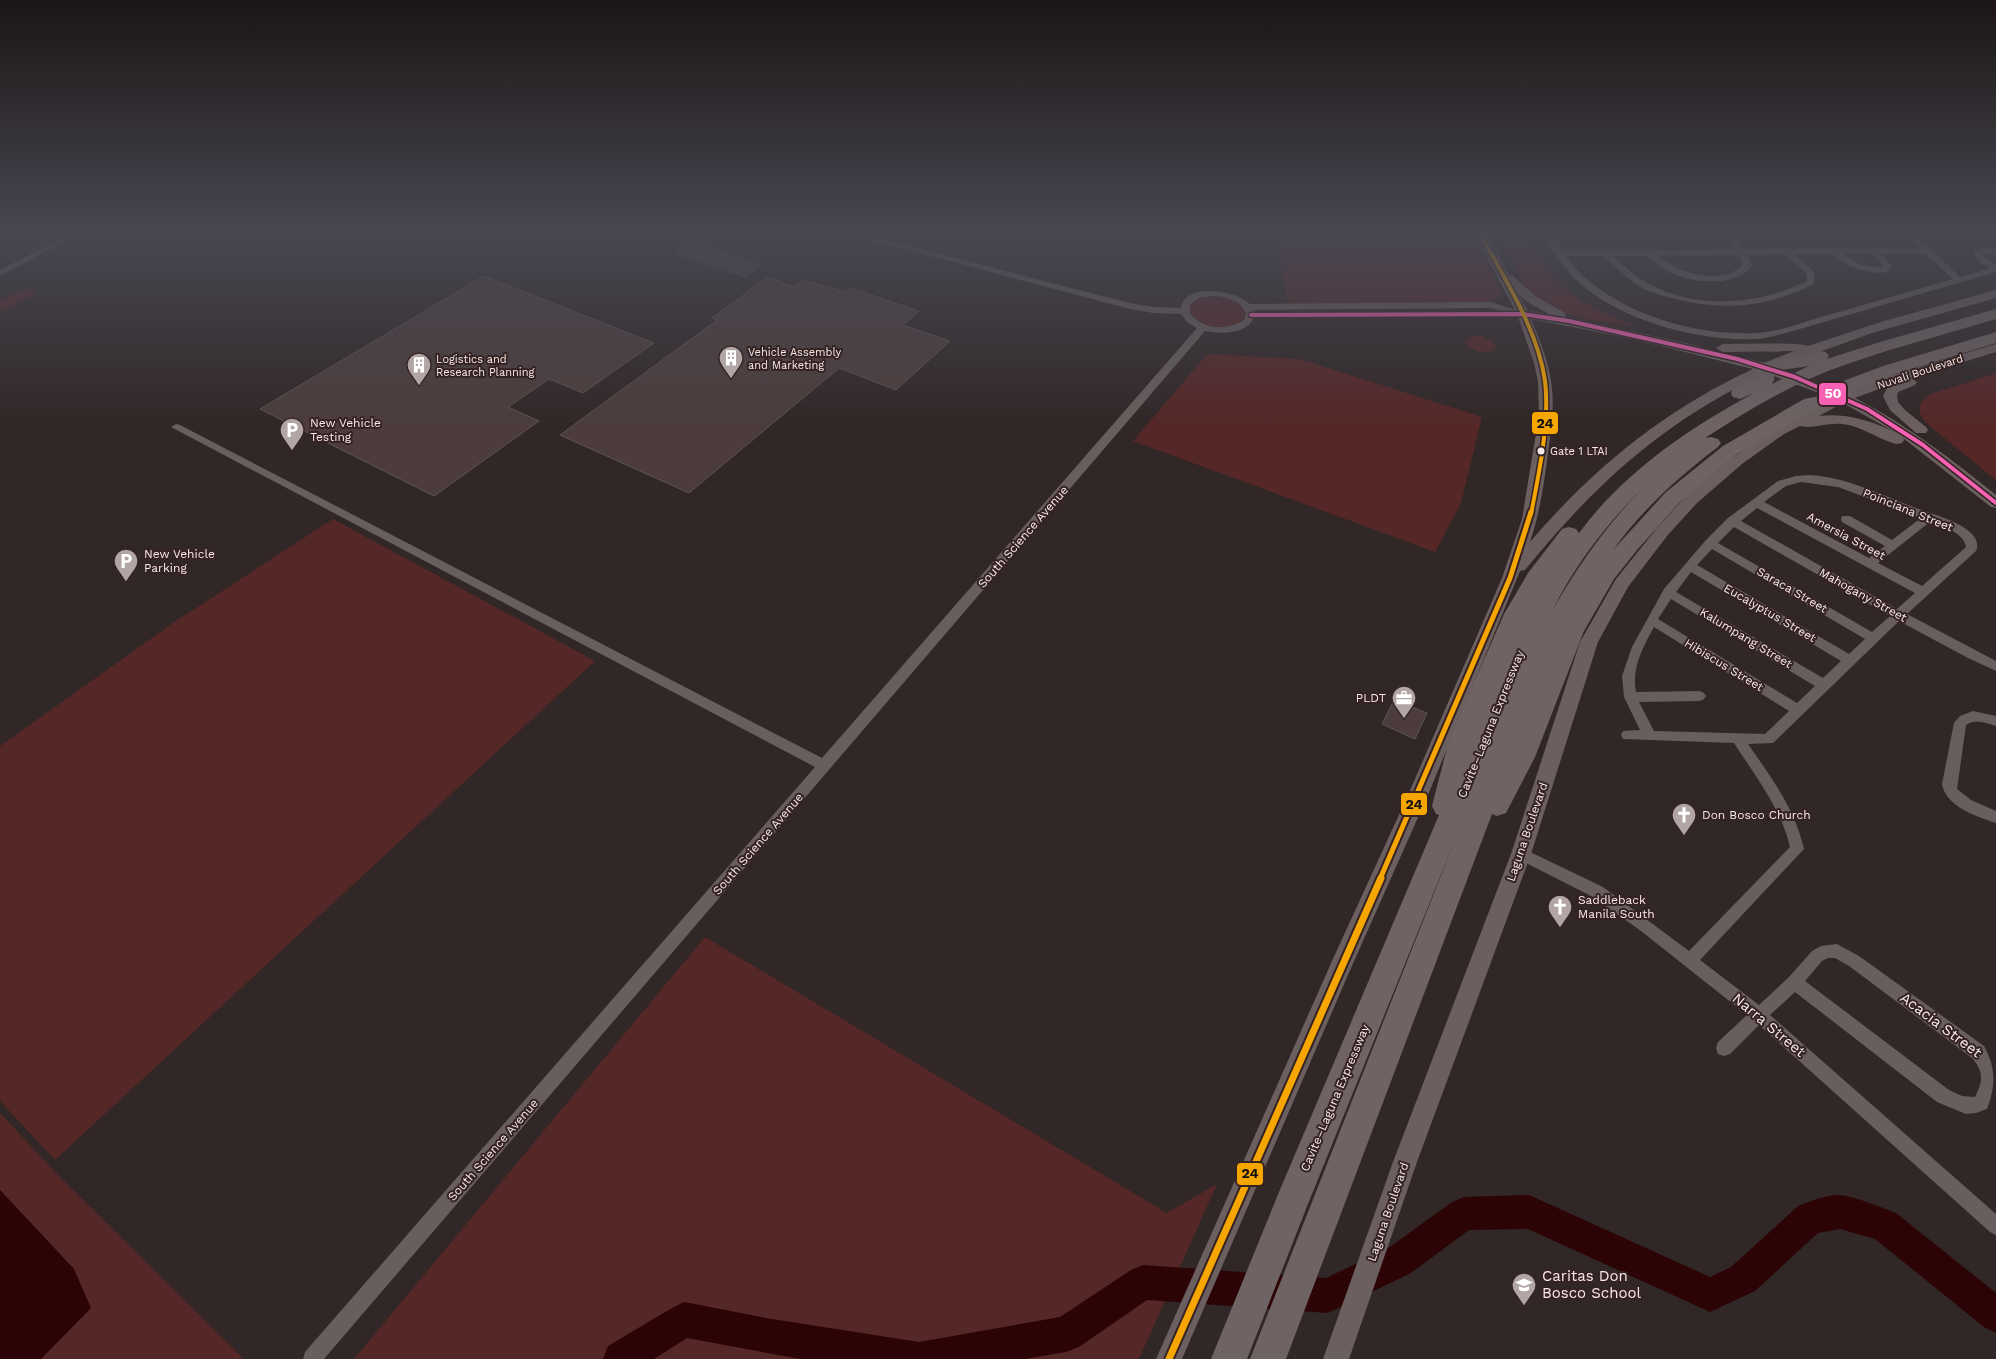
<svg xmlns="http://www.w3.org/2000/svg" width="1996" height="1359" font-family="'Work Sans',sans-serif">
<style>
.green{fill:#552727}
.water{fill:#2c0405}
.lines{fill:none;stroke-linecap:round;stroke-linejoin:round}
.river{fill:#2c0405;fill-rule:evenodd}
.building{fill:#4c3d3c;stroke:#5c5453}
.minor{fill:#685e5d;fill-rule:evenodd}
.secondary{fill:#6b5f5f;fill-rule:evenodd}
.motorway{fill:#6f6363;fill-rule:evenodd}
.bus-1-casing{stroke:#352323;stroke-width:7}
.bus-2-far2-casing{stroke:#352323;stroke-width:7}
.bus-2-far1-casing{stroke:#352323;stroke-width:9}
.bus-2-casing{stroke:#352323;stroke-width:11}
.bus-1{stroke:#f860b3;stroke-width:4}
.bus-2-far2{stroke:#f7a600;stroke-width:4}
.bus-2-far1{stroke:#f7a600;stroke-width:5}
.bus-2{stroke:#f7a600;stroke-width:7}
.bus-dot{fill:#f6eae9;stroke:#352323;stroke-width:2}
.labels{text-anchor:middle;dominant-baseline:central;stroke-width:4;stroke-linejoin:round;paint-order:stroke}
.far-poi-label{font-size:11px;fill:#f6eae9;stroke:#352323;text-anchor:start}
.far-street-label{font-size:11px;fill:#f6eae9;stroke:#352323}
.bus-label{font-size:11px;fill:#f6eae9;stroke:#352323;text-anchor:start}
.poi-label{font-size:12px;fill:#f6eae9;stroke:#352323;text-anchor:start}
.street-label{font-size:12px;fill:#f6eae9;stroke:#352323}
.near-street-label{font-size:15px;fill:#f6eae9;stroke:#352323}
.near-poi-label{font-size:15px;fill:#f6eae9;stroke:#352323;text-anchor:start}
.line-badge{stroke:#352323;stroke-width:2}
.badge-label{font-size:14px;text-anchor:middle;font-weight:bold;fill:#fff}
.pale-badge-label{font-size:14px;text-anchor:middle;font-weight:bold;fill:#111}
</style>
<rect width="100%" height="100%" fill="#312727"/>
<path class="green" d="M1276,235H1471L1503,295L1489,302L1288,304Z
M1497,235H1525C1532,247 1539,260 1548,271C1570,298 1604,314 1636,327C1603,321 1553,318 1530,292C1519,280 1506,250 1497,235Z
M25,288L38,293L3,311L0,310V301Z
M1218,296C1229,298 1240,302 1245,313L1243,320C1227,333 1203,328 1190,313V306L1201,298Z
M1481,336L1492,341L1496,345L1495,349C1486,355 1475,352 1467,345L1466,341L1473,336Z
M1207,354L1300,359L1482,417L1461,503L1435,552L1133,441Z
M1996,373V480L1932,428L1923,419L1919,411L1921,402L1928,395Z
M333,519L595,661L55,1160L0,1101V746L173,623Z
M705,937L1167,1213L1217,1184L1139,1359H354Z
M0,1113L58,1175L244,1359H41L45,1353L74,1269L0,1190Z"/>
<path class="water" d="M0,1190L74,1269L91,1308L41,1359H0Z"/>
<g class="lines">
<path class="river" d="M1529,1195L1710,1277L1731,1267L1798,1206C1810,1201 1827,1195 1840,1195C1853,1196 1883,1208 1896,1213L1996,1293V1333L1984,1327L1875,1239L1840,1229L1818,1233L1755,1291L1710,1312L1528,1229L1469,1230L1411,1273L1328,1313L1147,1300L1079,1347L1066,1352L1025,1359H800L687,1338L654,1359H603L608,1346L672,1308L684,1302L766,1318L919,1342L1060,1317L1131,1270L1143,1265L1326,1278L1387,1249L1452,1202L1464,1197Z"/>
</g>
<path class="building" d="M693,241L713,248L761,265L745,277L675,253Z
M484,276L654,343L583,393L549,379L508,407L539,421L434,496L260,409Z
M768,277L794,287L804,280L845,292L851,288L919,311L903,325L950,341L896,390L839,368L689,493L560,435L717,320L712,318Z
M1394,700L1427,713L1415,739L1382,724Z"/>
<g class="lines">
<path class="minor" d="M67,235H78L0,276V270Z
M852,235H866L1130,303L1153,307L1181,308C1184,282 1237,290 1250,304L1491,302L1528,314L1523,317L1512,314L1508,317H1254C1247,335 1220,334 1205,331L324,1359H303L305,1352L815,767L171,427L176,424L180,425L822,758L1197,328L1187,322L1181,314L1153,313L1130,309ZM1214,296C1227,297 1240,300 1246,313L1244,320C1226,331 1203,330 1190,313V305L1199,298ZM1491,308L1503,311L1255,312L1254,310Z
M1545,235H1553L1563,251L1737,250L1726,235H1734L1745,249L1919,248L1907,235H1916L1960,277L1991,268L1981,263L1973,253C1980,247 1987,248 1996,249V255L1982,254L1987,259L1996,264V272L1793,331C1781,334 1768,338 1756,339C1699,342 1617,320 1575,279C1562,267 1554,250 1545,235ZM1841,253H1871L1883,265L1882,268L1861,265ZM1880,253H1925L1953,279C1910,291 1868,304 1825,316C1803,322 1779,332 1756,333C1715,335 1671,326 1634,309C1608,296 1583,281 1566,256H1604C1617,269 1630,281 1646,290C1655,294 1666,297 1676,299C1724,312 1770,306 1814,284V272L1794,254H1831L1849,266L1861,270L1877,273L1888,272L1891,265ZM1784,254L1806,273L1807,281C1760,304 1701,310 1653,286C1638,279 1626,268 1614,256H1647C1653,260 1659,267 1665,270C1689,283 1733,289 1752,266L1748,255ZM1657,255H1739L1743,265C1720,287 1679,273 1657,255Z
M1811,475C1848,478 1882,495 1916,508C1934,515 1958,520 1972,534C1976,538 1979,545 1976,551L1907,614L1996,661V671L1968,658L1899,621L1773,743L1748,744C1771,777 1795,809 1804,849L1700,960L1759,1005L1789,977L1812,951L1821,946L1837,944L1859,956L1984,1046C1996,1068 1996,1085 1987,1109L1976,1113L1966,1114L1937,1102L1795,992L1770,1015L1996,1214V1235L1990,1232L1759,1025L1730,1054L1724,1056L1718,1054L1716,1048L1718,1042L1747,1015L1641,931L1593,897L1516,858L1514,854L1516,850L1521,848L1526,850L1603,887L1689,951L1790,847C1781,808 1755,776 1734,743L1623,739L1621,735L1623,731L1640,730L1624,697L1622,676L1632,647L1664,589L1706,540L1728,518L1778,481L1796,476ZM1801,482L1838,487L1921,518L1892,540L1850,516H1842L1841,519L1842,522L1885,546L1869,558L1764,502L1786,486ZM1757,508L1915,593L1897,609L1741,521ZM1931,521C1943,526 1964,533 1966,547L1922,586L1878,563ZM1734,527L1890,616L1872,632L1718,543ZM1712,549L1865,639L1849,654L1697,565ZM1691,572L1841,661L1823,678L1676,592ZM1671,599L1815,686L1797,703L1658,619ZM1654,627L1789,711L1765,734L1654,731L1639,702L1700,701L1704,699L1706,696L1704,693L1700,691L1636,692C1631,669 1643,647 1654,627ZM1828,958H1835L1849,966L1972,1058C1984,1072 1983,1081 1975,1097L1962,1096L1949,1090L1805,981L1822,961Z
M1973,711L1996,716V726C1985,723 1976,718 1966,725L1957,789L1971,800L1996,811V823C1976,816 1946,807 1942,784L1954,723L1960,716Z"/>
<path class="secondary" d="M1475,235H1487L1509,275L1513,276L1537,297L1565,313L1566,317L1690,344L1764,363L1794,351L1723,352L1716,348L1723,344C1736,344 1802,342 1808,346L1884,321L1996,290V298L1872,333L1777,367L1843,393L1889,376L1996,344V352L1911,378L1917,382L1915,385L1898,392L1897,396L1898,402L1905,410L1926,427L1928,430L1926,433H1916L1890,410L1883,396L1887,388L1892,384L1855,398C1906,424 1951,459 1996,495V508L1991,507L1903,438L1904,440L1902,443L1897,444C1878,440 1863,426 1842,424C1829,422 1811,429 1800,426L1784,434L1742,464L1697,503L1667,536L1628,587L1598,642L1531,854L1417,1162L1349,1359H1323L1393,1162L1511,854L1580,642L1616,579L1657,528L1687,495L1732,458L1774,428L1832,398L1766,373C1664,421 1595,484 1525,570L1520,571L1428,795L1351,968L1182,1359H1156L1332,961L1408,795L1502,578L1522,519L1539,415L1538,382L1534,363L1517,314ZM1518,294L1529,303L1549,314L1528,311ZM1531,319L1629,338L1753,369C1666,409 1592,469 1530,542C1540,513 1544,483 1548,453C1551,429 1555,405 1551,381C1548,359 1539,339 1531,319ZM1843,403L1898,434C1873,421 1847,413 1819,416Z"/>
<path class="motorway" d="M1996,309V319C1940,336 1883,350 1828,371C1785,388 1743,413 1705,438L1711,437L1718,439L1721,443L1718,447C1678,477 1642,510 1613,550L1666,492L1723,446L1804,399L1835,393L1838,383L1883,366L1996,332V343L1895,374L1854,390L1851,401L1817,408L1737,454L1680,502L1637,550L1614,579L1584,631L1535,757L1506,813L1497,816L1492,814L1286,1359H1250L1457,835L1308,1204L1247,1359H1211L1279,1192L1439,815L1436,814L1432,806L1449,740L1504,614L1528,573L1562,529L1569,527L1576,529L1579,533C1624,472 1688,429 1754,393L1740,399L1733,397L1731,393L1733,389L1756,377L1757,367L1760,363L1800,357L1820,351L1826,352L1829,356L1827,359L1880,342ZM1809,366L1772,384L1774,380L1775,371ZM1644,487C1607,524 1578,566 1552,611C1575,565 1607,523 1644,487Z"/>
<defs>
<path id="bus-1" d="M1251,315L1523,314L1569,321L1737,359L1795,377L1867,409L1923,445L1996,503"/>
<path id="bus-2-far2" d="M1481,235C1505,280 1538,330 1545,381C1550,420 1539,474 1531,514"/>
<path id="bus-2-far1" d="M1380,879L1510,578L1531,512"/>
<path id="bus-2" d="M1169,1359L1381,878"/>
</defs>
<use href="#bus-1" class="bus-1-casing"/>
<use href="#bus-2-far2" class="bus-2-far2-casing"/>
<use href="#bus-2-far1" class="bus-2-far1-casing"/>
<use href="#bus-2" class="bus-2-casing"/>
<use href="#bus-1" class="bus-1"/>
<use href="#bus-2-far2" class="bus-2-far2"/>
<use href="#bus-2-far1" class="bus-2-far1"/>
<use href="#bus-2" class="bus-2"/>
</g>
<linearGradient id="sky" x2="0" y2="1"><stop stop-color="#1b1515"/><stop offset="0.55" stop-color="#484752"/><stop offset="1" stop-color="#484752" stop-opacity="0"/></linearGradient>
<rect width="1996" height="425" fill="url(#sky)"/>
<defs>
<symbol id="building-pin" viewBox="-11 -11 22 30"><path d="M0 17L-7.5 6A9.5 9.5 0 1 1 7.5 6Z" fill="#b1a6a5" stroke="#352323"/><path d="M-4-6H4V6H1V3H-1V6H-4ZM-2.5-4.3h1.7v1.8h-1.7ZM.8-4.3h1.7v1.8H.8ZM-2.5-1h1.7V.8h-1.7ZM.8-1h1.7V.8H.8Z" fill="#fff"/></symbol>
<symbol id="parking-pin" viewBox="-11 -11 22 30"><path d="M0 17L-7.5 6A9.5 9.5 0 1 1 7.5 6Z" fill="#b1a6a5" stroke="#352323"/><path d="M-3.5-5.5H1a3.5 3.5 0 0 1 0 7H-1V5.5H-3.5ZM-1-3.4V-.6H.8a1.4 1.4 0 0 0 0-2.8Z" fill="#fff"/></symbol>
<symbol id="office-pin" viewBox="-11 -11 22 30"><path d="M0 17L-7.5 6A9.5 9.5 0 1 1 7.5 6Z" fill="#b1a6a5" stroke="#352323"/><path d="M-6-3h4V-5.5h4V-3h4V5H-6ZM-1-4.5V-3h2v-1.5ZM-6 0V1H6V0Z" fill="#fff"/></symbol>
<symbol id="church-pin" viewBox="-11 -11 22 30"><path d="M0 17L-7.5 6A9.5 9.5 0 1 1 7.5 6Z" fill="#b1a6a5" stroke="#352323"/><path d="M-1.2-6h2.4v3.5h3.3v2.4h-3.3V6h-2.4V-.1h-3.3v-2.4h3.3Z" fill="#fff"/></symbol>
<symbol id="school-pin" viewBox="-11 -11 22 30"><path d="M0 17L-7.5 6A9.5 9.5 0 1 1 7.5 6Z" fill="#b1a6a5" stroke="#352323"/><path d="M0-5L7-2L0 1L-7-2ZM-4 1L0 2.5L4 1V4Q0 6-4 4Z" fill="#fff"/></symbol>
</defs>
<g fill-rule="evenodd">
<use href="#building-pin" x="717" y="344" width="28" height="38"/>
<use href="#building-pin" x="405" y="351" width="28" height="38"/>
<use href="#parking-pin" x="278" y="416" width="28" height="38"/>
<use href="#parking-pin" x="112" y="547" width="28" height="38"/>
<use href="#office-pin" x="1390" y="684" width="28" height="38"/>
<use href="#church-pin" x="1670" y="801" width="28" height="38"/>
<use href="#church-pin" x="1546" y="893" width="28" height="38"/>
<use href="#school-pin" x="1510" y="1271" width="28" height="38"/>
</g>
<circle class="bus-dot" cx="1541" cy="451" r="4.5"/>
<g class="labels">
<g class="far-poi-label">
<text x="748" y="352">Vehicle Assembly<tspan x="748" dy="13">and Marketing</tspan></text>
<text x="436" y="359">Logistics and<tspan x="436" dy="13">Research Planning</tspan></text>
</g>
<g class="far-street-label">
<text transform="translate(1920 372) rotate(-18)">Nuvali Boulevard</text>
</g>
<g class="bus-label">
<text x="1550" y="451">Gate 1 LTAI</text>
</g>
<g class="poi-label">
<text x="310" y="423">New Vehicle<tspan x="310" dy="14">Testing</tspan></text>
<text x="144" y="554">New Vehicle<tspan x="144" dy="14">Parking</tspan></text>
<text x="1386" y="698" text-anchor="end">PLDT</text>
<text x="1702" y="815">Don Bosco Church</text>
<text x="1578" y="900">Saddleback<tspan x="1578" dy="14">Manila South</tspan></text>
</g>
<g class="street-label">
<text transform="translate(1908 510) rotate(22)">Poinciana Street</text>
<text transform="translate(1846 536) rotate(28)">Amersia Street</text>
<text transform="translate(1023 537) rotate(-49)">South Science Avenue</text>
<text transform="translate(1792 590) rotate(30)">Saraca Street</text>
<text transform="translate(1863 595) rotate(29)">Mahogany Street</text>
<text transform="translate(1770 613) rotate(30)">Eucalyptus Street</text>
<text transform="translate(1746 638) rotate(31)">Kalumpang Street</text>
<text transform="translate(1724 665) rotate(31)">Hibiscus Street</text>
<text transform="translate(1491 724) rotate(-68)">Cavite–Laguna Expressway</text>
<text transform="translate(1527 832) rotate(-71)">Laguna Boulevard</text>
<text transform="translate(758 844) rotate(-49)">South Science Avenue</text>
<text transform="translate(1335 1098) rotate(-67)">Cavite–Laguna Expressway</text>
<text transform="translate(493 1150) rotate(-49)">South Science Avenue</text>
<text transform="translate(1388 1212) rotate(-71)">Laguna Boulevard</text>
</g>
<g class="near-street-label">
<text transform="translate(1769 1025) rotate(40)">Narra Street</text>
<text transform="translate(1941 1025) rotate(37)">Acacia Street</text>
</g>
<g class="near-poi-label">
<text x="1542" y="1276">Caritas Don<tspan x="1542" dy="17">Bosco School</tspan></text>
</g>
</g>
<g class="line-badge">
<rect x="1818" y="382" width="29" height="24" rx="5" fill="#f860b3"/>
<rect x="1531" y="411" width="28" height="24" rx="5" fill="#f7a600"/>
<rect x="1400" y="792" width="28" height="24" rx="5" fill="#f7a600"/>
<rect x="1236" y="1162" width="28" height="24" rx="5" fill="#f7a600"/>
</g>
<g class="badge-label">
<text x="1833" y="398">50</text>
</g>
<g class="pale-badge-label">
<text x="1545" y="428">24</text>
<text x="1414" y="809">24</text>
<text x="1250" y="1178">24</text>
</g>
</svg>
